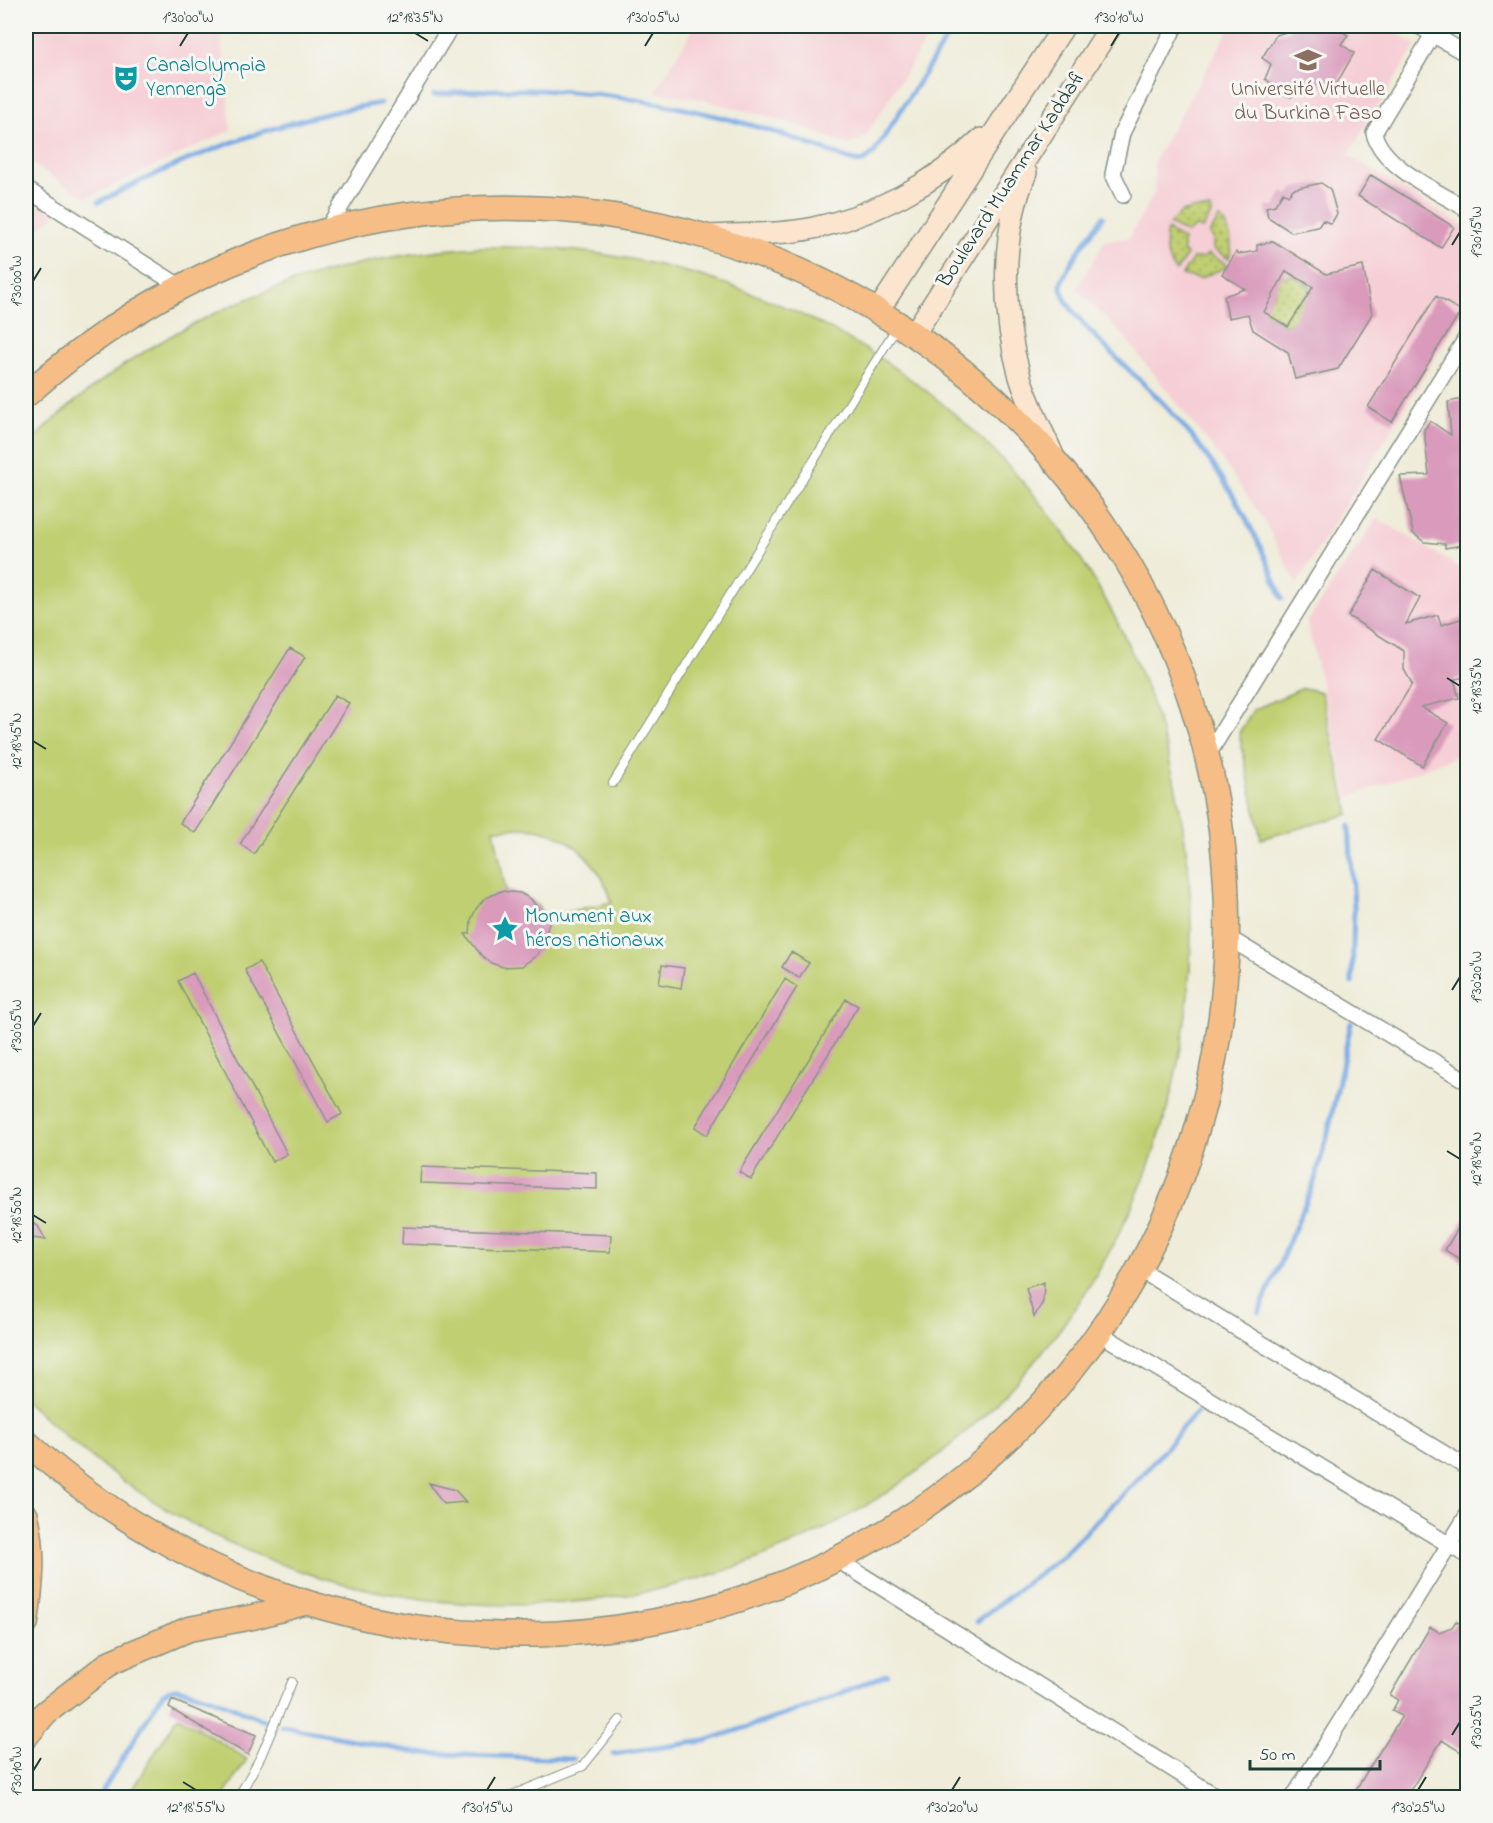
<svg xmlns="http://www.w3.org/2000/svg" width="1493" height="1823" font-family="'Indie Flower',sans-serif">
<style>
.built{fill:#f6cfd6}
.grass{fill:url(#grass-dots);stroke:#708652;stroke-width:1.5}
.park{fill:#c0cf71;stroke:#708652;stroke-width:1.5;fill-rule:evenodd}
.lines{fill:none;stroke-linecap:round;stroke-linejoin:round}
.stream{stroke:#7aaae4;stroke-width:5}
.building{fill:#d99abb;fill-rule:evenodd}
.service-casing{stroke:#879486;stroke-width:10}
.minor-casing{stroke:#879486;stroke-width:18}
.secondary-casing{stroke:#879486;stroke-width:24}
.primary-casing{stroke:#879486;stroke-width:27}
.service{stroke:#fff;stroke-width:8}
.minor{stroke:#fff;stroke-width:15}
.secondary{stroke:#fbe5cf;stroke-width:21}
.primary{stroke:#f6be86;stroke-width:24}
.ticks{fill:none;stroke:#1f3d34;stroke-width:2}
.labels{text-anchor:middle;dominant-baseline:central;stroke-width:6;stroke-linejoin:round;paint-order:stroke}
.culture-label{font-size:21px;fill:#0d838f;stroke:#f6f6f2;text-anchor:start}
.education-label{font-size:21px;fill:#785e54;stroke:#f6f6f2}
.street-label{font-size:21px;fill:#1f3d34;stroke:#f6f6f2}
.neatline{fill:none;stroke:#1f3d34;stroke-width:2}
.ticks-label{font-size:15px;text-anchor:middle;fill:#1f3d34}
</style>
<defs>
<pattern id="grass-dots" width="8" height="8" patternUnits="userSpaceOnUse" patternTransform="scale(1.5)"><rect width="8" height="8" fill="#c0cf71"/><path d="M2 2h.1M6 6h.1" fill="none" stroke="#9ba95e" stroke-width="1.8" stroke-linecap="round"/></pattern>
</defs>
<rect width="100%" height="100%" fill="#f6f6f2"/>
<filter id="ink" filterUnits="userSpaceOnUse"><feTurbulence type="fractalNoise" baseFrequency=".0167" numOctaves="2"/><feDisplacementMap in="SourceGraphic" scale="12" xChannelSelector="R" yChannelSelector="G"/><feConvolveMatrix kernelMatrix="1 2 1 2 8 2 1 2 1" color-interpolation-filters="sRGB"/></filter>
<filter id="wash" filterUnits="userSpaceOnUse"><feTurbulence type="fractalNoise" baseFrequency=".008" numOctaves="4" result="noise"/><feDisplacementMap in="SourceGraphic" scale="24" xChannelSelector="R" yChannelSelector="G"/><feGaussianBlur stdDeviation="1.35" result="paint"/><feColorMatrix in="noise" values="0 0 0 0 0 0 0 0 0 0 0 0 0 0 0 0 0 1.4 0 .05"/><feComposite in="paint" operator="in"/></filter>
<g filter="url(#wash)">
<rect width="100%" height="100%" fill="#efecd9"/>
<path class="built" d="M26,26H220L231,130L87,198L26,160Z
M695,26H935L865,137L849,145L789,122L705,100L655,92Z
M1231,26H1385L1416,45L1348,155L1467,228V306L1297,584L1262,517L1220,457L1121,333L1076,289L1105,241L1129,238L1155,192L1154,161Z
M26,194L57,213L26,241Z
M1377,518L1467,572V752L1348,798L1307,622Z"/>
<path class="grass" d="M1192,209H1211L1212,213L1202,229L1196,227L1187,233L1169,224L1182,212Z
M1220,217C1230,231 1234,242 1229,259L1213,249V238L1209,234Z
M1167,230L1183,240V251L1187,255L1176,271C1166,258 1163,247 1167,230Z
M1208,254L1225,263L1226,267L1199,279L1182,275L1193,258H1203Z
M1292,275L1309,285L1313,305L1303,321L1285,325L1267,313L1261,299L1272,297L1276,290L1270,285L1273,279Z"/>
<path class="park" d="M479,247C672,242 859,314 995,452C1091,549 1156,675 1180,809C1203,934 1190,1065 1142,1183C1010,1507 648,1678 313,1575C203,1541 108,1480 26,1400V446C148,324 308,257 479,247ZM494,829C508,829 523,827 536,829C574,836 602,867 612,902L544,917C536,900 524,893 506,892Z
M1303,688L1321,692L1349,814L1261,839L1239,733L1253,710Z
M178,1716L247,1759L223,1797H127Z"/>
<g class="lines">
<path class="stream" d="M434,95C540,81 651,97 754,126C777,132 800,141 823,149C835,154 848,161 862,162L874,153L954,26
M99,202C188,155 281,119 381,103
M1103,217C1094,230 1060,273 1061,287C1063,312 1130,370 1149,389C1209,448 1253,520 1282,598
M1349,826L1354,906L1352,983
M1259,1312L1313,1186L1328,1133L1351,1023
M977,1621L1061,1557L1145,1472L1197,1411
M282,1726L418,1753L573,1759
M613,1754L705,1741L811,1706L887,1674
M98,1798L162,1695C167,1691 172,1688 179,1689C205,1693 240,1711 265,1721"/>
</g>
<g id="blocks">
<path class="building" d="M1291,26H1333L1348,35L1341,44L1354,53L1337,83L1300,86L1291,97L1265,79L1271,64L1262,58L1276,35L1289,31Z
M1371,175L1454,227L1441,248L1358,196Z
M1321,183L1330,189L1337,214L1331,224L1323,220L1318,227L1291,232L1268,217L1266,207L1275,205L1283,192L1289,195L1293,189Z
M1273,241L1326,274L1363,266L1372,314L1338,369L1295,379L1288,352L1253,330L1248,314L1228,318L1224,296L1245,289L1222,274L1236,252L1239,254L1257,251V245ZM1286,271L1313,287L1288,327L1264,312Z
M1436,296L1461,311L1392,422L1368,407Z
M1467,398V544L1445,548V544L1424,542L1413,533L1400,476L1429,475L1424,430L1430,421L1451,435L1448,402Z
M1375,570L1420,598L1406,624L1438,615L1441,625L1467,617V677L1454,679L1459,698L1421,707L1448,723L1422,766L1378,739L1412,684L1404,669V651L1348,616Z
M290,648L305,657L195,833L180,823Z
M335,695L349,703L254,854L240,844Z
M501,891L520,893L531,899L544,917L551,916L543,944L537,955L522,966L503,967L491,963L481,955L465,934L470,933L471,920L476,909L484,899Z
M791,952L809,963L799,978L782,967Z
M259,962L342,1114L328,1122L245,970Z
M662,965L684,968L681,988L659,984Z
M193,973L287,1154L272,1162L178,981Z
M785,979L797,987L707,1135L695,1127Z
M846,999L858,1006L751,1179L739,1172Z
M421,1167L597,1173V1189L420,1183Z
M1467,1213V1264L1445,1250Z
M26,1219L38,1226L46,1240L26,1237Z
M403,1227L611,1235L610,1252L402,1244Z
M1044,1282L1043,1302L1034,1317L1026,1288Z
M429,1483L455,1490L466,1502L443,1504Z
M1456,1621L1467,1629V1756L1442,1740L1406,1797H1351L1402,1716L1392,1711L1398,1700L1390,1695L1430,1627L1439,1632L1452,1627Z
M172,1700L256,1735L248,1755L169,1708Z"/>
</g>
</g>
<g filter="url(#ink)">
<use href="#blocks" fill-opacity="0" stroke="#879486" stroke-width="1.5"/>
<g class="lines">
<defs>
<path id="service" d="M613,783L895,330
M238,1798L261,1756L292,1682
M505,1798L583,1766L620,1720"/>
<path id="minor" d="M1419,26L1468,55
M1438,26L1374,133C1382,167 1439,192 1468,210
M26,189L181,287
M1123,195L1113,174L1122,133L1175,26
M326,231L451,26
M1207,756L1468,335
M1227,937L1468,1082
M1139,1269L1468,1468
M1099,1333L1468,1556
M836,1559L1219,1798
M1293,1798L1468,1514"/>
<path id="secondary" d="M1026,173C1000,235 1002,313 1020,377C1028,403 1041,428 1052,453
M709,236C742,234 777,235 809,229C874,216 934,184 981,139
M878,311L1064,26
M914,334L1111,26"/>
<path id="primary" d="M26,395C80,347 139,306 205,275C530,122 919,239 1113,539C1189,655 1229,794 1227,933C1225,1073 1183,1208 1105,1324C1005,1472 848,1578 675,1617C442,1670 202,1601 26,1442
M26,1516C35,1552 31,1587 26,1622
M26,1736L45,1713L111,1662L189,1629L253,1617L304,1603"/>
</defs>
<use href="#service" class="service-casing"/>
<use href="#minor" class="minor-casing"/>
<use href="#secondary" class="secondary-casing"/>
<use href="#primary" class="primary-casing"/>
<use href="#service" class="service"/>
<use href="#minor" class="minor"/>
<use href="#secondary" class="secondary"/>
<use href="#primary" class="primary"/>
</g>
</g>
<path class="ticks" d="M415,33L428,41M180,46L188,33M645,46L653,33M1111,46L1119,33M1452,245L1460,232M33,281L41,268M1447,678L1460,686M33,741L46,749M1452,990L1460,977M33,1026L41,1013M1447,1151L1460,1159M33,1215L46,1223M1452,1735L1460,1722M33,1771L41,1758M183,1782L196,1790M487,1790L495,1777M952,1790L960,1777M1418,1790L1426,1777"/>
<defs>
<symbol id="university-bare" viewBox="-9 -9 18 18"><path d="M0-5L7-2L0 1L-7-2ZM-4 1L0 2.5L4 1V4Q0 6-4 4Z" fill="#8d6e63" stroke="#f6f6f2" stroke-width="2.5" paint-order="stroke"/></symbol>
<symbol id="theatre-bare" viewBox="-9 -9 18 18"><path d="M-5-5.5Q0-4 5-5.5V0Q5 5 0 6Q-5 5-5 0ZM-3.3-2.5H-1v1.5H-3.3ZM1-2.5H3.3v1.5H1ZM-2.8 1Q0 5.5 2.8 1Z" fill="#0f9aa8" stroke="#f6f6f2" stroke-width="2.5" paint-order="stroke"/></symbol>
<symbol id="sight-bare" viewBox="-9 -9 18 18"><path d="M0-6L1.8-2.2L6-1.7L2.9 1.2L3.7 5.4L0 3.3L-3.7 5.4L-2.9 1.2L-6-1.7L-1.8-2.2Z" fill="#0f9aa8" stroke="#f6f6f2" stroke-width="2.5" paint-order="stroke"/></symbol>
</defs>
<g fill-rule="evenodd">
<use href="#university-bare" x="1289" y="41" width="38" height="38"/>
<use href="#theatre-bare" x="107" y="59" width="38" height="38"/>
<use href="#sight-bare" x="486" y="910" width="38" height="38"/>
</g>
<g class="labels">
<g class="culture-label">
<text x="146" y="66">CanalOlympia<tspan x="146" dy="24">Yennenga</tspan></text>
<text x="525" y="917">Monument aux<tspan x="525" dy="24">héros nationaux</tspan></text>
</g>
<g class="education-label">
<text x="1308" y="90">Université Virtuelle<tspan x="1308" dy="24">du Burkina Faso</tspan></text>
</g>
<g class="street-label">
<text transform="translate(1012 179) rotate(-57)">Boulevard Muammar Kaddafi</text>
</g>
</g>
<rect width="1493" height="1823" fill="none" stroke="#f6f6f2" stroke-width="66"/>
<path d="M1250 1760v9h130v-9" fill="none" stroke="#1f3d34" stroke-width="3"/>
<text x="1259" y="1760" font-size="18" fill="#1f3d34" stroke="#f6f6f2" stroke-width="4.5" paint-order="stroke">50 m</text>
<rect x="33" y="33" width="1427" height="1757" class="neatline"/>
<g class="ticks-label">
<text x="188" y="22">1°30'00"W</text>
<text x="415" y="22">12°18'35"N</text>
<text x="653" y="22">1°30'05"W</text>
<text x="1119" y="22">1°30'10"W</text>
<text transform="translate(1476 232) rotate(-90)" y="5">1°30'15"W</text>
<text transform="translate(16 281) rotate(-90)" y="5">1°30'00"W</text>
<text transform="translate(1476 686) rotate(-90)" y="5">12°18'35"N</text>
<text transform="translate(16 741) rotate(-90)" y="5">12°18'45"N</text>
<text transform="translate(1476 977) rotate(-90)" y="5">1°30'20"W</text>
<text transform="translate(16 1026) rotate(-90)" y="5">1°30'05"W</text>
<text transform="translate(1476 1159) rotate(-90)" y="5">12°18'40"N</text>
<text transform="translate(16 1215) rotate(-90)" y="5">12°18'50"N</text>
<text transform="translate(1476 1722) rotate(-90)" y="5">1°30'25"W</text>
<text transform="translate(16 1771) rotate(-90)" y="5">1°30'10"W</text>
<text x="196" y="1812">12°18'55"N</text>
<text x="487" y="1812">1°30'15"W</text>
<text x="952" y="1812">1°30'20"W</text>
<text x="1418" y="1812">1°30'25"W</text>
</g>
</svg>
